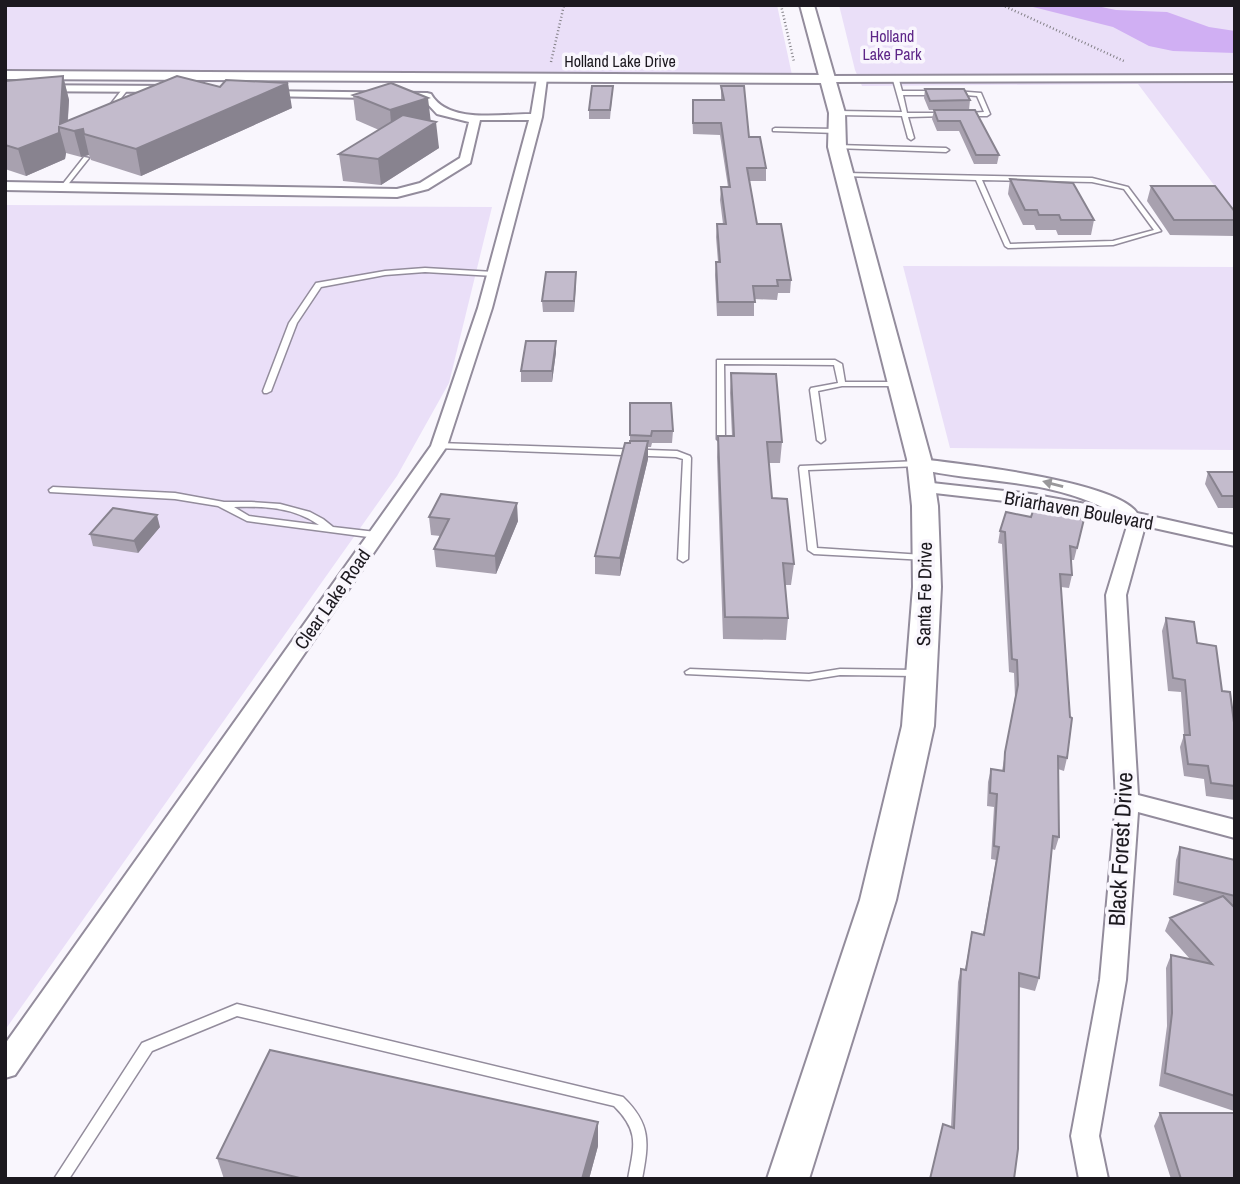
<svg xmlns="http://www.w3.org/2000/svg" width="1240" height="1184" font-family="'Archivo Narrow',sans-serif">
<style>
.green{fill:#eadff8}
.water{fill:#d0aff3}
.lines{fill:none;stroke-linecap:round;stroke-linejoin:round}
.service-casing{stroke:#938c9c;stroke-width:3}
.minor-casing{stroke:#938c9c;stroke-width:4}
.tertiary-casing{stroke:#938c9c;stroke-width:4}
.secondary-casing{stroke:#938c9c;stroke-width:4}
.path{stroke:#838087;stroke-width:2.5;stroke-dasharray:1 2.5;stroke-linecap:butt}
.service{fill:#fff;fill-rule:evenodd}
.minor{fill:#fff;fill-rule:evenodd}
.tertiary{fill:#fff;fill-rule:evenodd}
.secondary{fill:#fff;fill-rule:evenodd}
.wall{fill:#a8a1af}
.shaded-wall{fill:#88838f}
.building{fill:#c3bbcc;stroke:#88838f;stroke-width:2}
.oneway{fill:#99989a}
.labels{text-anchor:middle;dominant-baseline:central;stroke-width:7;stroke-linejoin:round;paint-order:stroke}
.far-park-label{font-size:16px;fill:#5e2788;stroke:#f9f6fd}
.far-street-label{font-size:16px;fill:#1c191f;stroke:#f9f6fd}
.street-label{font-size:19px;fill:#1c191f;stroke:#f9f6fd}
.near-street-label{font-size:23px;fill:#1c191f;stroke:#f9f6fd}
</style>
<rect width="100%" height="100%" fill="#f9f6fd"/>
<path class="green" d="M5,5H777L792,75L5,70Z
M839,5H1235V213L1138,84L862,86L855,70Z
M5,205L492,207L449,383L397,476L5,1030Z
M903,266L1235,267V450L950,448Z"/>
<path class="water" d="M1025,5H1092L1116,10L1167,12L1209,27L1235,31V53L1173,51L1149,46L1113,27Z"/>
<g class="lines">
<defs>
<path id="service" d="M896,78L899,80L902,91H937L940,93L937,95H903L907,113H946L948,114V116L908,117L914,138L911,140L908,138L902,116L837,115L834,113L837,111L902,112L893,80Z
M124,87L129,88L111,111H107V109Z
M955,91L981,93L990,114L987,116H966V114L968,113L984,112L977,96L953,94L952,93Z
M775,128L837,129L840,131L837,133L773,131V129Z
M837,145L946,148L949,150L946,152L835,148V146Z
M84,157L89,158L66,187H62V185Z
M845,173L1092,178L1128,187L1161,231L1113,245L1008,248L1005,246L976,180L843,176L842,175ZM982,180L1092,182L1124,189L1154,230L1113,241L1010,244Z
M425,268L494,272L497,274L494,276L425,272L385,275L321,287L297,323L271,391L267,393H264L263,391L289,323L316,283L385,271Z
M717,360H835L842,364L845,382H899L903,384L899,386H842L818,391L825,440L821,443L817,440L810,390L811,388L838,383L834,365L724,364L725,439L721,442L717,439Z
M439,443L677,451L690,456L691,458L688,559L683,562L678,559L683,459L676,457L436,448L435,446Z
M919,461L922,462L923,464L922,466L808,470L817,548L923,555L928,558L926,560L814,554L808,550L799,468L800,466Z
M53,487L175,493L224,502H251L280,504L310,512L323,519L333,527L376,532L381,535L376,538L247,521L218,506L175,499L50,492L49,490ZM234,507C263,506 294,507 319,525L249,516Z
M690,669L809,674L840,669L917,670L922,673L917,676L840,675L809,680L686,674L685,672Z
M237,1004L623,1097C651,1124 649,1142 642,1179H628C634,1145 640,1132 614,1106L237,1016L152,1051L69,1179H54L142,1043Z"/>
<path id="minor" d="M542,75L547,78L542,117L492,308L447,446L15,1075L5,1078V1044L431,446L478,308L529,120H480L470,163L428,189L397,197L5,190V182L397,189L420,183L460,158L469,122L437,114L423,99L263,96L258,93L259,91L427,93L431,94C448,124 501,114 531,114L537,78Z
M1235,75V81L828,82L823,79L828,76Z
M5,85L170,86L175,89L170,92L5,91Z
M920,459C961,464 1116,481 1137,513L1235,535V546L1145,526L1126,595L1138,795L1235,820V838L1138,812L1126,980L1099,1136L1108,1179H1079L1071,1136L1100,980L1116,801L1106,595L1128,523L1031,504L917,491L914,487L917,483L923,482L1031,494L1102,507C1043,478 977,483 914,468L911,464L914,460Z"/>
<path id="tertiary" d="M5,71L828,75L835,79L828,83L5,79Z"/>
<path id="secondary" d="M800,5H814L845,113L846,147L931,459L938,506L941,587L934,726L896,900L809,1179H767L860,900L902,726L913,587L912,506L907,459L828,147L829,113Z"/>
</defs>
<use href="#service" class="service-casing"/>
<use href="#minor" class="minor-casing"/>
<use href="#tertiary" class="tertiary-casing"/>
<use href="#secondary" class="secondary-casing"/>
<path class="path" d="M781,5L794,62
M1002,5L1126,62
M551,62L564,5"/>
<use href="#service" class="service"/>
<use href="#minor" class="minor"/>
<use href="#tertiary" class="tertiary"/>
<use href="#secondary" class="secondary"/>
</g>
<path class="wall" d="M63,76L69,100L68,120L292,108L141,176L91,160L89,155L81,157L66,153L65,159L26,176L5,169V81Z
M613,86L610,119H589V110Z
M721,86L766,168V181H749L757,224L791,280L790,293H778L777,300L754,299V316H717L715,275L716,262H718L716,237L717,224H723L720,200L721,187H728L720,135L693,134L692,111L693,100H721Z
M925,89L970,100L969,110H929L924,98Z
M353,95L430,120L439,148L381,185L343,181L339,154L379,130L356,120Z
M934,110H975L999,155L997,164H974L959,131H937L932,119Z
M1010,179L1094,220L1091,235H1058L1056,230H1036L1034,225H1023L1008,194Z
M1151,186L1235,212V236L1170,235L1147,201Z
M576,272L574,312H543L542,301Z
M556,352L552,382H521V371Z
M731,373L782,442L780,463H769L772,498L794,564L791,585H785L788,618L786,640L723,639L717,457L718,436H732L730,393Z
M630,403L673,431L672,443H652L651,447H648V459L620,576L595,574V556L630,443Z
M1208,472H1235V508H1218L1205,484Z
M429,517L518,521L496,574L436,567L434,549L440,536L431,535Z
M1031,517L1084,519L1074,560H1071L1072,575L1069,588L1061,587L1067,758L1064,771L1058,769L1059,837L1055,850L1052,849L1039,978L1035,991L1019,987L1018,1149L951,1127L958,982L961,969L965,970L972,932L983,935L996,860L991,859L994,807L987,806L988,782L991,769L1002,771L1015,697L1014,673L1009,672L1002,544L998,543L1000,531Z
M160,527L138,553L93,546L90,534Z
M1166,618L1197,643L1222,691L1235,730V800L1206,796L1204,779L1184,776L1180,747L1184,735L1181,692L1168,691L1162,631Z
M1180,847L1235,860V1109L1234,1111L1159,1086L1167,1026L1166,968L1171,955L1190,959L1165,931L1170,918L1206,903L1173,895L1176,860Z
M1160,1113L1235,1179H1171L1154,1126Z
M598,1146L589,1179H224L217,1158Z"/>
<path class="shaded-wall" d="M63,76L69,100L67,129L60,124Z
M288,83L292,108L141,176L136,149Z
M428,98L431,123L392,136L390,110Z
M436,122L439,148L381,185L378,159Z
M59,127L66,153L65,159L26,176L18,149Z
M83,129L89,155L81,157L74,131Z
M576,272V282L574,312V301Z
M556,341V352L552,382V371Z
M648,441V459L620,576V558Z
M517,503L518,521L496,574L495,556Z
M157,515L160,527L138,553L134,541Z
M598,1122V1146L589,1179H582Z"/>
<path class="building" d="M63,76L60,124L177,76L220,87L226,80L288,83L136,149L84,134L83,129L74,131L59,127V133L18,149L5,145V81Z
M391,83L428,98L390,110L353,95Z
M592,86H613L610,110H589Z
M721,86H744L749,137H760L766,168H747L757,224H781L791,280H777L778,286H753L755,302H718L716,262H720L717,224H726L721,187H730L721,123H693V100H724Z
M925,89H964L970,100L930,101Z
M934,110H975L999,155H976L960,121H938Z
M403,115L436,122L378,159L339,154Z
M1010,179L1073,183L1094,220H1061L1059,215H1039L1037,210H1025Z
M1151,186H1215L1235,212V220H1174Z
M546,272H576L574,301H542Z
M526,341H556L552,371H521Z
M731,373L776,374L782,442H767L772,498L787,499L794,564L783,563L788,618L725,617L718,436H734Z
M630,403H671L673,431H652L651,436L630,435Z
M630,441H648L620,558L595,556L625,443H630Z
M1208,472H1235V496H1222Z
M441,494L517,503L495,556L434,549L449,519L429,517Z
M113,508L157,515L134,541L90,534Z
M1034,508L1084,519L1077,548L1070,546L1072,575L1060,574L1070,717L1072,718L1067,758L1058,756L1059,837L1053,836L1039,978L1019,973L1018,1149L1014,1179H930L943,1124L954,1128L961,969L966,970L972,932L984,935L999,847L994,846L997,794L990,793L991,769L1004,771L1005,752L1018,685L1017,660L1012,659L1005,532L1000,531L1006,512L1031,517Z
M1166,618L1194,622L1197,643L1216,646L1222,691L1230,692L1235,730V786L1211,783L1208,766L1188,764L1184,735H1190L1185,680L1173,678Z
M1180,847L1235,860V896L1178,882Z
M1223,896L1235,908V1096L1165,1073L1172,1013L1171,955L1212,964L1170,918Z
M270,1050L598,1122L582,1179H304L217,1158Z
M1160,1113H1235V1179H1181Z"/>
<defs><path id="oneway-solid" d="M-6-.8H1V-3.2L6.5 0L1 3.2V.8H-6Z" transform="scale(1.75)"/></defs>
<use class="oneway" href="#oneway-solid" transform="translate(1053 484) rotate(-165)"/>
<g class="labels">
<g class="far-park-label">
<text x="892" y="36">Holland<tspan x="892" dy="18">Lake Park</tspan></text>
</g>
<g class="far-street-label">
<text x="620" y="61">Holland Lake Drive</text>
</g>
<g class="street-label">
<text transform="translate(1079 510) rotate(10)">Briarhaven Boulevard</text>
<text transform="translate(924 594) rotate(-89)">Santa Fe Drive</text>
<text transform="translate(332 599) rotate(-55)">Clear Lake Road</text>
</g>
<g class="near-street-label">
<text transform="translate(1120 849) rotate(-87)">Black Forest Drive</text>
</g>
</g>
<rect width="1240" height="1184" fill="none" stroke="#1c191f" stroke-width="14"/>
</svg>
